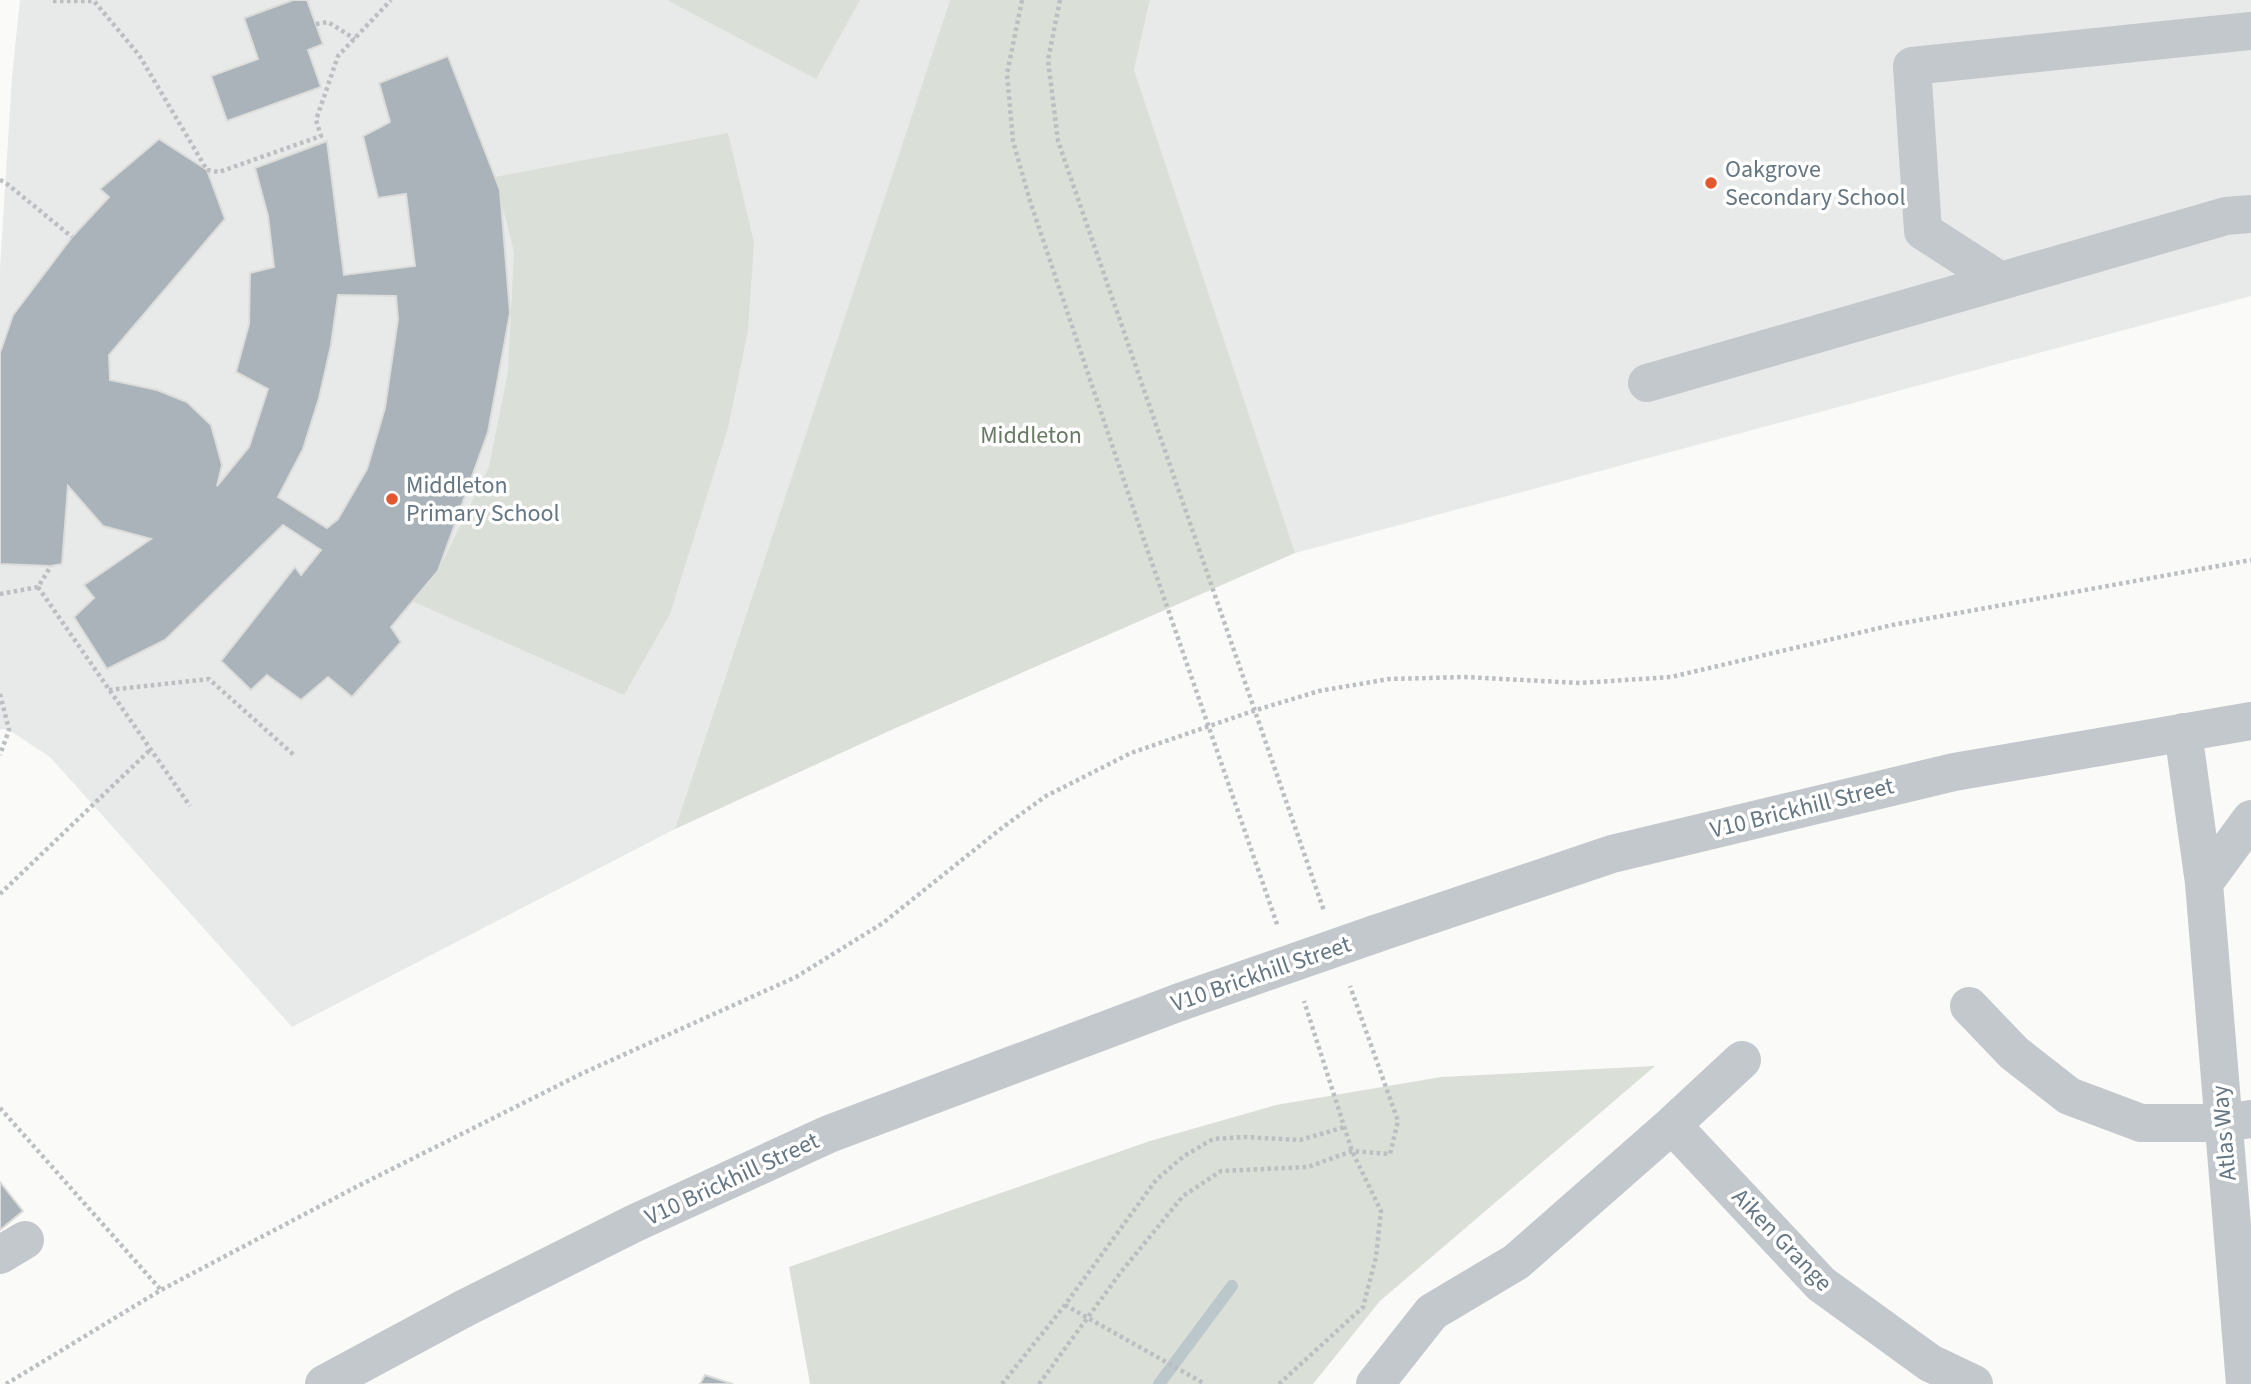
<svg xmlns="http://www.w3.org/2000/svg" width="2251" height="1384" font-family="'Source Sans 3',sans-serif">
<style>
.built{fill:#e8e9e9}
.green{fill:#dadfd7}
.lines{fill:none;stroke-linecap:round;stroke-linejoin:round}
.stream{stroke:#bbc7cb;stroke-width:12}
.building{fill:#aab3b9;stroke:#dcdcda;stroke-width:2;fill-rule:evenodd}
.path{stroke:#bbbfc2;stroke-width:4.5;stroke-dasharray:3.5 3.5;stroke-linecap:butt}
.minor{stroke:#c3c8cc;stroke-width:38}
.minor-bridge{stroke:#c3c8cc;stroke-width:38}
.poi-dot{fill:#e4572e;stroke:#fff;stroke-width:2.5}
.labels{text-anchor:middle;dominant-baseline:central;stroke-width:7;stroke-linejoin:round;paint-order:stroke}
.poi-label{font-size:24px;fill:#657683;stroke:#fff;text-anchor:start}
.park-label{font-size:24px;fill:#687a64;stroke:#fff}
.street-label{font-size:24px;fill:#657683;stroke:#fff}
</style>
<rect width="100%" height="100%" fill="#fafaf8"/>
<path class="built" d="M20,0H950L675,829L292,1027L50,757L9,730L0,729V269L12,77Z
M1150,0H2251V296L1295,553L1134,70Z"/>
<path class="green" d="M667,0H860L816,79Z
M950,0H1150L1134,70L1295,553L889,731L675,829Z
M728,133L754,243L748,330L728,428L670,614L624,695L412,601L438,571L489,467L508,372L514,252L495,177Z
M1655,1066L1380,1301L1313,1384H810L789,1267L1150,1141L1276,1105L1441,1077Z"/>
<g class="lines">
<path class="stream" d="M1159,1384L1232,1286"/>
</g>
<path class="building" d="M293,0H307L323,44L308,50L321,87L227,121L211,76L258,59L244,18Z
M448,56L500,190L510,313L488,432L438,571L391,627L401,642L352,697L328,677L301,700L267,675L251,690L221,661L295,567L301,575L321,550L283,525L165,640L107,669L74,617L94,598L84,585L151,539L103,526L68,486L62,564L51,566L0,564V353L13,315L72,237L109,197L100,189L159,139L207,170L225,219L109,355L110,380L157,390L187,402L211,425L222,465L217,486L249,447L268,389L236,372L249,324L250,273L274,267L268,216L255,168L327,141L344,275L415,266L406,194L378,198L363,136L390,122L379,83ZM338,295L396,296L398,319L385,408L367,469L338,519L327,528L278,497L303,449L319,398L331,345Z
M0,1182L23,1211L0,1230Z
M705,1375L733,1384H700Z"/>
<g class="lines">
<path class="path" d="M1022,0L1007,74L1013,141L1030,201L1144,540L1278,927
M1060,0L1048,60L1058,141L1324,911
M53,1H94L139,55L207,170L219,172L321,136L316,120L338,56L391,0
M316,24L328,22L355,39
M0,180L6,183L72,237
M38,587L190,806
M0,594L38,587L51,566
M109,690L209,679L295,756
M0,694L9,730L0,755
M0,894L150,750
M0,1108L161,1290
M1065,1305L1205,1384
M6,1384L161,1290L356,1187L583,1073L796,977L883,923L1003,827L1046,796L1131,753L1253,711L1319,691L1389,679L1465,677L1580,683L1671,677L1892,625L2251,560
M1002,1384L1065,1305L1156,1180L1184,1156L1213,1139L1245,1137L1300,1140L1345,1127
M1039,1384L1121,1272L1183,1196L1221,1171L1308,1167L1352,1151L1390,1154L1398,1121L1350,986
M1279,1384L1363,1307L1376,1257L1381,1211L1352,1151L1304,1001"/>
<path class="minor" d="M1999,280L1923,231L1912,66L2251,31
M1647,383L2226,216L2251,214
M2183,732L2204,883L2245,1384
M2204,883L2251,819
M1375,934L1612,854L1954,772L2251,721
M1969,1006L2014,1053L2069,1096L2141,1123H2224L2251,1119
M1672,1125L1821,1284L1930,1363L1974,1384
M0,1255L25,1240
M324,1384L465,1308L635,1223L829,1134L1180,1002
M1375,1384L1432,1312L1516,1262L1672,1125L1742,1060"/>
<path class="minor-bridge" d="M1180,1002L1375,934"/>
</g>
<g class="poi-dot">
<circle cx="1711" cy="183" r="7"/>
<circle cx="392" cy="499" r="7"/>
</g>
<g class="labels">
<g class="poi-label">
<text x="1725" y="169">Oakgrove<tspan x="1725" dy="28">Secondary School</tspan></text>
<text x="406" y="485">Middleton<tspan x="406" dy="28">Primary School</tspan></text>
</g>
<g class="park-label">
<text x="1031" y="435">Middleton</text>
</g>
<g class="street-label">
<text transform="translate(1802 808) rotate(-14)">V10 Brickhill Street</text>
<text transform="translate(1261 974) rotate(-19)">V10 Brickhill Street</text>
<text transform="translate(2224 1133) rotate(-95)">Atlas Way</text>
<text transform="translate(732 1179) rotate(-25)">V10 Brickhill Street</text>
<text transform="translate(1782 1240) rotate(46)">Aiken Grange</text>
</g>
</g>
</svg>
